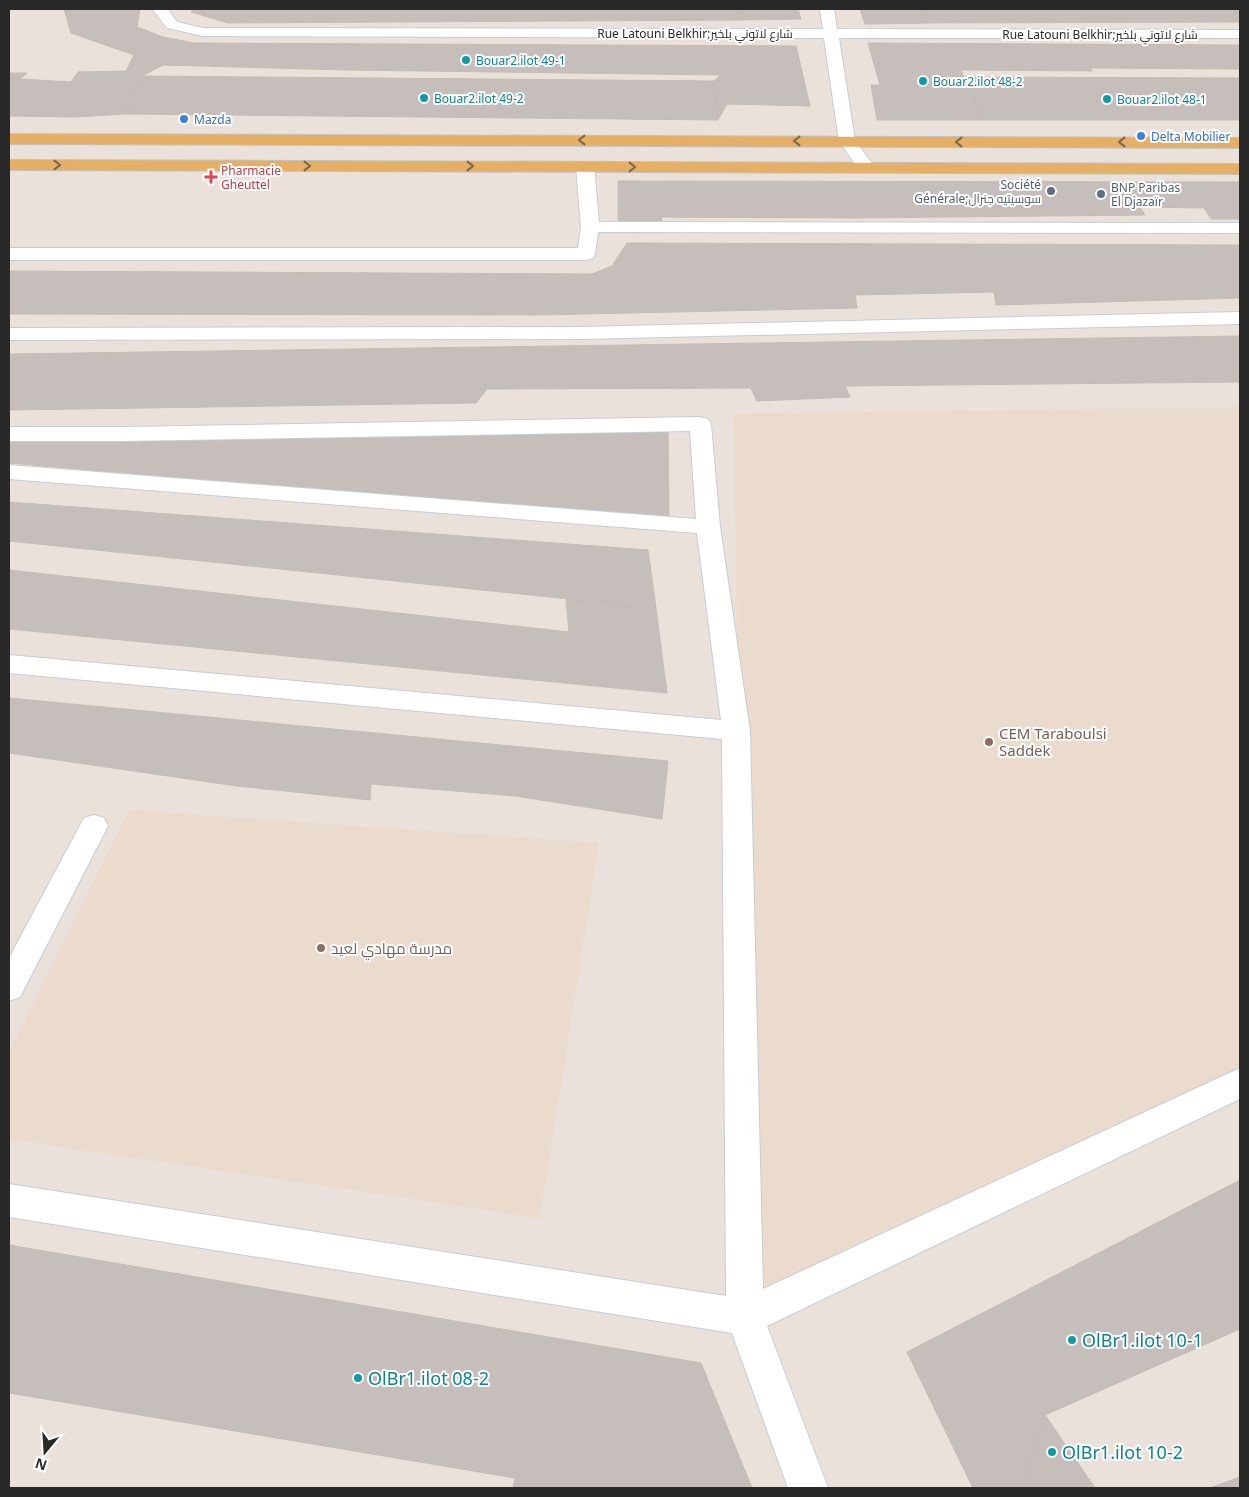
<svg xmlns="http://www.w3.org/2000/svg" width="1249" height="1497" font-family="'Noto Sans',Cairo,sans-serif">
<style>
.education{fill:#eadbcc}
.building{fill:#c5bebb;stroke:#c5bcb5}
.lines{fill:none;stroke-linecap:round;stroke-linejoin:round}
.minor-casing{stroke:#c7cdd5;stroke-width:2}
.major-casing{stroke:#c3c3c3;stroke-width:2}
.minor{fill:#fff;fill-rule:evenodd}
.major{fill:#e5b065;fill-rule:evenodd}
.oneway{stroke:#7e6644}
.culture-dot{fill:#0f9aa8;stroke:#fff;stroke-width:2}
.shop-dot{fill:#3f7fe0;stroke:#fff;stroke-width:2}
.health-dot{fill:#e0444e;stroke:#fff;stroke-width:2}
.service-dot{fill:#5c6f8a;stroke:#fff;stroke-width:2}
.education-dot{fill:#8d6e63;stroke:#fff;stroke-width:2}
.labels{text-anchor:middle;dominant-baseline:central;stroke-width:4;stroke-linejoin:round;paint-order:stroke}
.far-street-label{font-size:12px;fill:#292929;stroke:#fff}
.far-culture-label{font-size:12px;fill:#0d838f;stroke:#fff;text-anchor:start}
.far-shop-label{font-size:12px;fill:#366cbe;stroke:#fff;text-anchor:start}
.far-health-label{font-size:12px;fill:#be3a42;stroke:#fff;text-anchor:start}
.far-service-label{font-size:12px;fill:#4e5e75;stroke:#fff;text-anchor:end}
.education-label{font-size:15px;fill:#785e54;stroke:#fff;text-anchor:start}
.near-culture-label{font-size:18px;fill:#0d838f;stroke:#fff;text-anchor:start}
</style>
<rect width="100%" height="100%" fill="#eae1db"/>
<path class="education" d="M1240,407V1069L745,1317L734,414Z
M129,810L599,843L540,1218L9,1139V1052Z"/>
<path class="building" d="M64,9H140L137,27L163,37L194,43L796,46L810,106L727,104L718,120L714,81L720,75L346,70L163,65L142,76L125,114L74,117L9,116V73H27L20,79L71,82L78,72L126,71L134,55L71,33Z
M193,9H740L741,20L228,23L191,12Z
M740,9H798L801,19L741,20Z
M860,9H921L928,23L865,24Z
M921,9H1240V22L928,23Z
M868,43L1240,45V69L1090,68L1092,71L961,70L981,120H877L871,85H880Z
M142,76L714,81L718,120L125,114Z
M965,77L1240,78V120H981Z
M618,181L1240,182V219H1211L1204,208L1140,207L1145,215L851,218L661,217L662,221H618Z
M627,243L1240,245V298L996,305L994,292L855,295L857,308L539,315L9,314V271L592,274L612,266Z
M1240,336V382L845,386L850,397L757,401L751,388L487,389L476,403L9,410V354Z
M668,425L669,520L9,463V431Z
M9,502L648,550L656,608L9,541Z
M9,570L569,632L566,599L656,608L667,693L9,629Z
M9,698L668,761L662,819L515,796L371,784L370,800L237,786L9,753Z
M1240,1180V1329L1045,1415L1022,1488H973L907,1352Z
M9,1245L701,1363L752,1488H513L515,1478L9,1393Z
M1045,1415L1095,1488H1022Z
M1240,1477V1488H1210Z"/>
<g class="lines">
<defs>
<path id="minor" d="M155,9H170L169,11L177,22L203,28L823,29L820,9H834L837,29L1240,30V38H839L855,141L875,167L872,171L866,172L860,171L839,141L824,38L203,36L167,28L154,11Z
M585,162L591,163L594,167L599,222L1240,223V233L598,232L595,254L593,258L586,260H9V248H578L581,227L576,167L579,163Z
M1240,312V324L581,339L9,340V328L581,327Z
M700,417L708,419L711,424L720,527L750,731L763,1289L1240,1068V1099L767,1326L828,1488H788L732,1333L9,1217V1184L726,1296L722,739L9,673V655L721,720L697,533L9,479V465L696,519L690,431L126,441H9V427H126Z
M94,815L104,818L108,826L20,997L9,1001V958L84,818Z"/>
<path id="major" d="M9,134L1240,138V148L9,144Z
M9,160L1240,164V174L9,170Z"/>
</defs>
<use href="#minor" class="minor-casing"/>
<use href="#major" class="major-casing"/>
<use href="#minor" class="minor"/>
<use href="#major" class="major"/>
</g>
<defs><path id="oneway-chevron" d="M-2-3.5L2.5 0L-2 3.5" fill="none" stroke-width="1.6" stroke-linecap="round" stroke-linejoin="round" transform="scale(1.25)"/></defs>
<g class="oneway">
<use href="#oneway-chevron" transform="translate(582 140) rotate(-180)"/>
<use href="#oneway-chevron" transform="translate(797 141) rotate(-180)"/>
<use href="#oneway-chevron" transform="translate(959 142) rotate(-180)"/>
<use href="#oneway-chevron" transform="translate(1122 142) rotate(-180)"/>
<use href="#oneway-chevron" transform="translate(57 165)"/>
<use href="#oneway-chevron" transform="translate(307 166)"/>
<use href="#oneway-chevron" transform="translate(470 166)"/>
<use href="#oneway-chevron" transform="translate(632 167)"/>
</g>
<g class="culture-dot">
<circle cx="466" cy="60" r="5"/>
<circle cx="923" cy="81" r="5"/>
<circle cx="424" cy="98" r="5"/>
<circle cx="1107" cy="99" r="5"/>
<circle cx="1072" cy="1340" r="5"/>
<circle cx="358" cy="1378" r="5"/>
<circle cx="1052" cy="1452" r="5"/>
</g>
<g class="shop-dot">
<circle cx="184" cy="119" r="5"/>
<circle cx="1141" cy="136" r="5"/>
</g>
<path class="health-dot" d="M208.5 169.5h5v5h5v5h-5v5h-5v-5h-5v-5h5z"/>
<g class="service-dot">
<circle cx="1051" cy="191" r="5"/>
<circle cx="1101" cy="194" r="5"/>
</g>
<g class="education-dot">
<circle cx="989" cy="742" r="5"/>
<circle cx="321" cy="948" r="5"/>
</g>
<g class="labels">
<g class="far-street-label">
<text x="695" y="33">Rue Latouni Belkhir;شارع لاتوني بلخير</text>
<text x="1100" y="34">Rue Latouni Belkhir;شارع لاتوني بلخير</text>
</g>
<g class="far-culture-label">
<text x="476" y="60">Bouar2.ilot 49-1</text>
<text x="933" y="81">Bouar2.ilot 48-2</text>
<text x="434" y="98">Bouar2.ilot 49-2</text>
<text x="1117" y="99">Bouar2.ilot 48-1</text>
</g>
<g class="far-shop-label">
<text x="194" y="119">Mazda</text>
<text x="1151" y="136">Delta Mobilier</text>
</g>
<g class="far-health-label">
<text x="221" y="170">Pharmacie<tspan x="221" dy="14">Gheuttel</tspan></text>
</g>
<g class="far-service-label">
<text x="1041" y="184">Société<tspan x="1041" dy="14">Générale;سوسيتيه جنرال</tspan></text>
<text x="1111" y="187" text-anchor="start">BNP Paribas<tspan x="1111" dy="14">El Djazaïr</tspan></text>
</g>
<g class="education-label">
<text x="999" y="733">CEM Taraboulsi<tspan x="999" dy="17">Saddek</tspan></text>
<text x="331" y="948">مدرسة مهادي لعيد</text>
</g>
<g class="near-culture-label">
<text x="1082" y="1340">OlBr1.ilot 10-1</text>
<text x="368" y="1378">OlBr1.ilot 08-2</text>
<text x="1062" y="1452">OlBr1.ilot 10-2</text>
</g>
</g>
<rect width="1249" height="1497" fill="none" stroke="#292929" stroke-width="20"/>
<g transform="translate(45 1452) rotate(198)" stroke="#ffffff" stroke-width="4" paint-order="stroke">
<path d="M0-4L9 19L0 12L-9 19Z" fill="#292929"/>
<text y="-8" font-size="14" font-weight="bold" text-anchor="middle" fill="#292929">N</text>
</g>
</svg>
